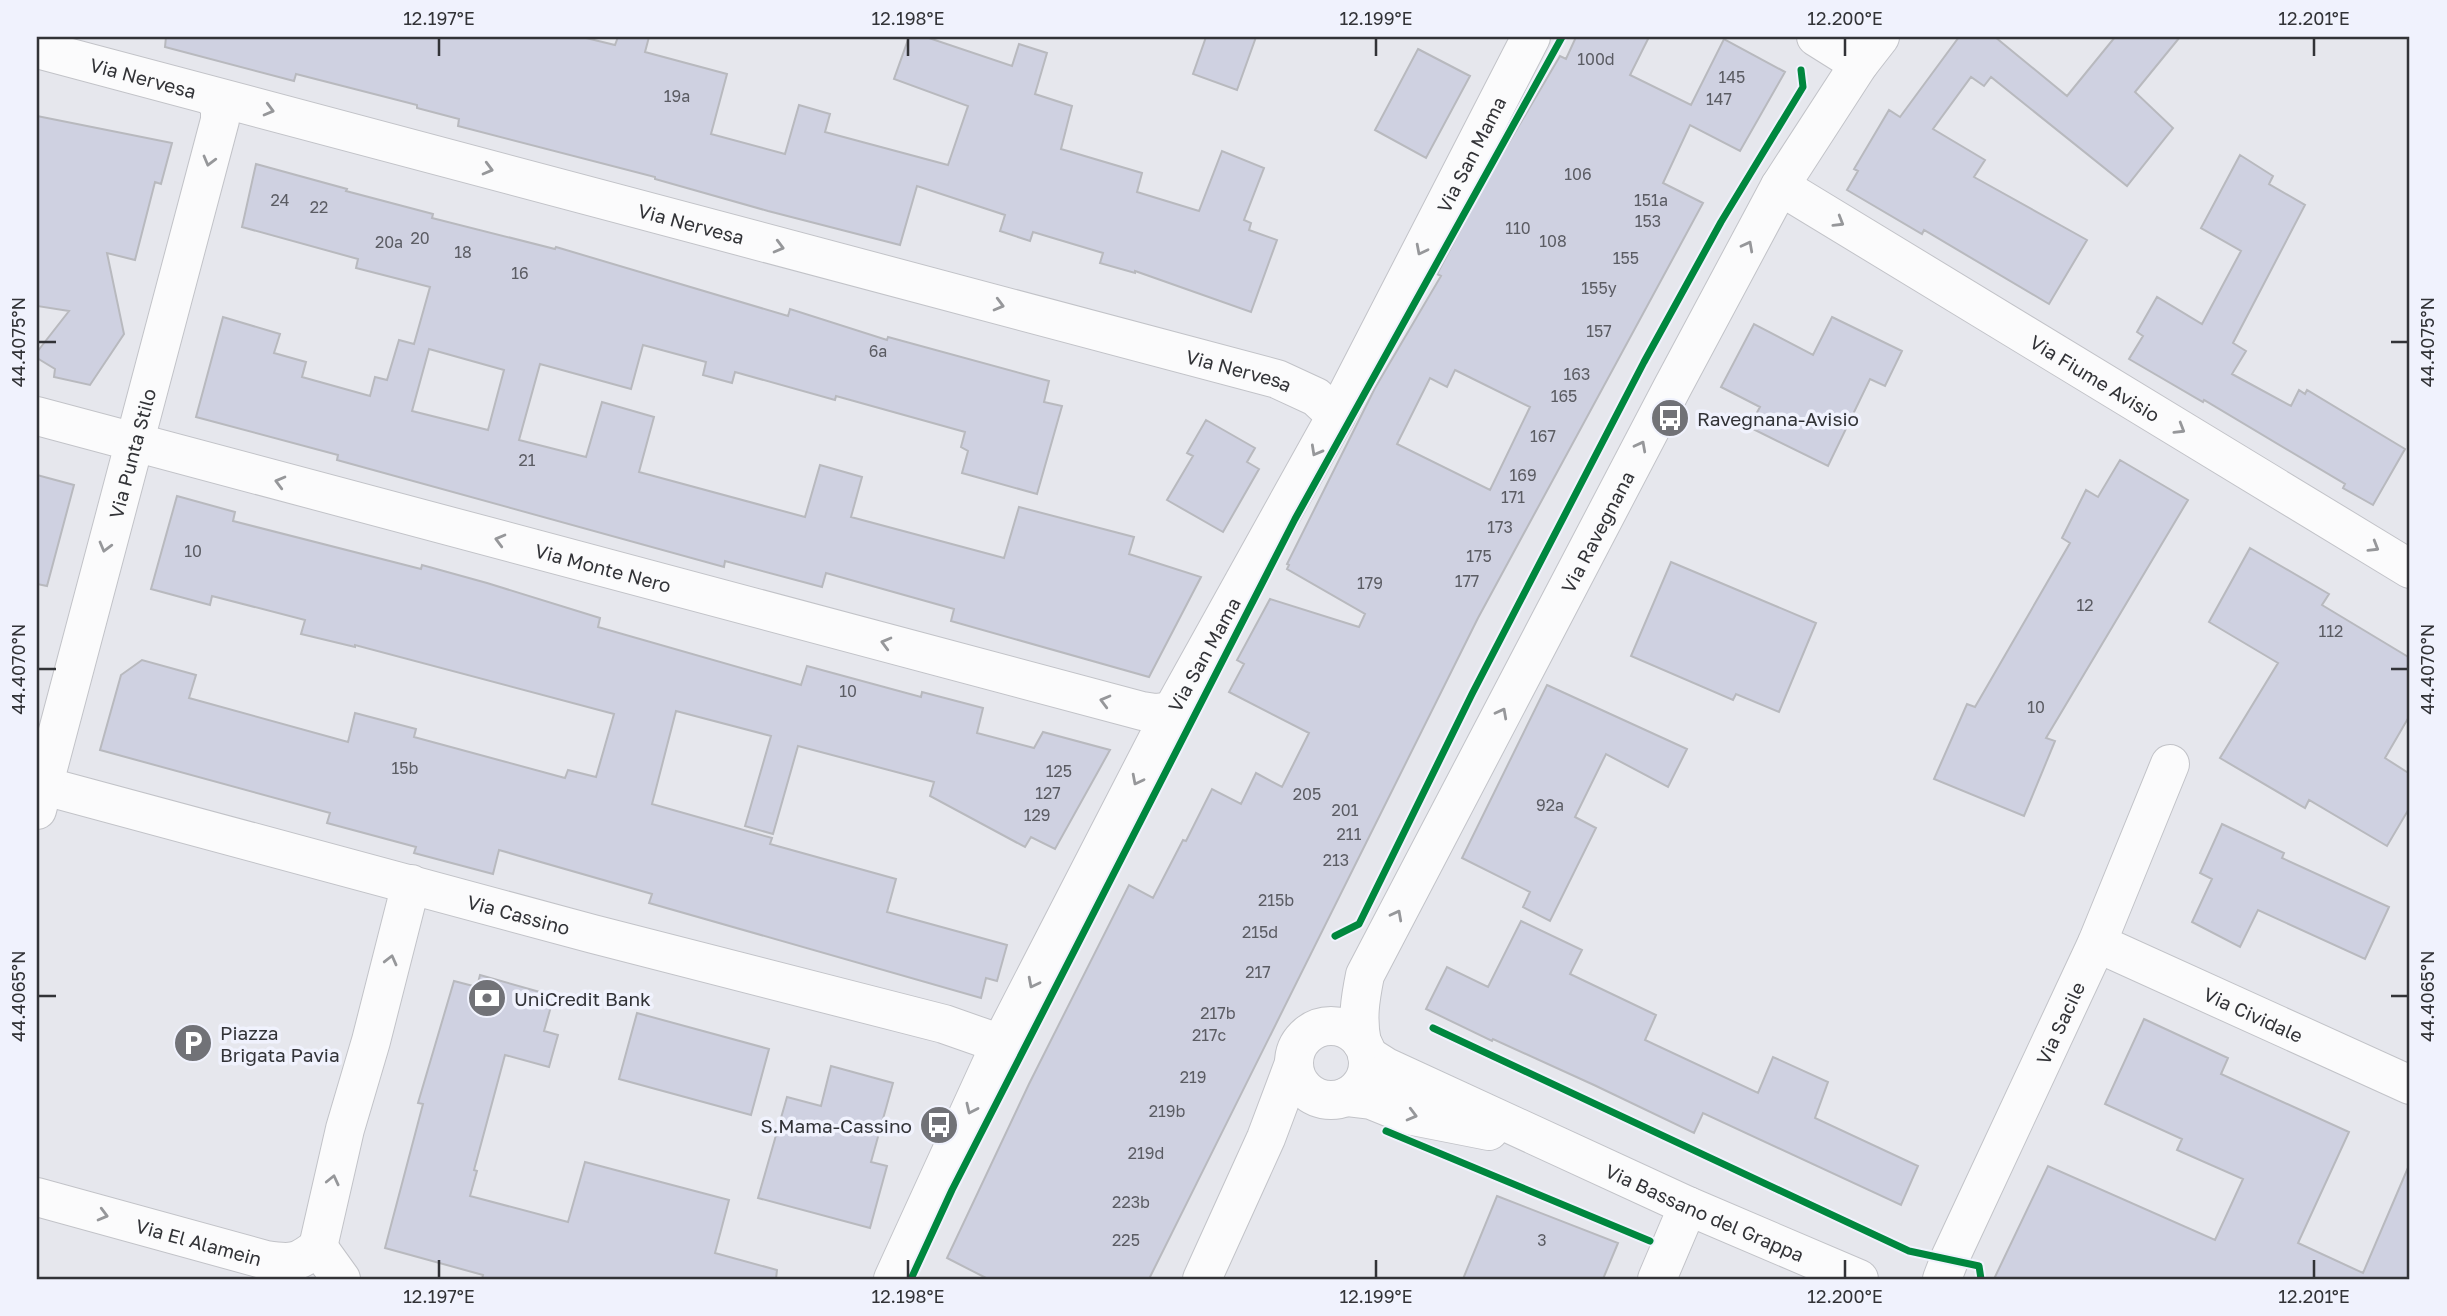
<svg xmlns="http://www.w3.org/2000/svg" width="2447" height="1316" font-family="'Golos Text',sans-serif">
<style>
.building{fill:#cfd1e1;stroke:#b8b9be;stroke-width:2;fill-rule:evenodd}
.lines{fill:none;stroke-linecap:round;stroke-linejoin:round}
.minor-casing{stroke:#c2c3c8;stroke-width:40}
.tertiary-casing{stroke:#c2c3c8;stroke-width:40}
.minor{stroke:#fbfbfc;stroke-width:38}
.tertiary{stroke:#fbfbfc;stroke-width:38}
.cycleway-casing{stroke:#f0f2fd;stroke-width:11}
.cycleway{stroke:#00873e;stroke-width:7}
.oneway{stroke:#96979a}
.ticks{fill:none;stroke:#323337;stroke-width:2.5}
.labels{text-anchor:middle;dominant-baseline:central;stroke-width:7;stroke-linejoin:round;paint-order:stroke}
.number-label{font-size:16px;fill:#5b5c63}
.street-label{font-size:19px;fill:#323337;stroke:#f0f2fd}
.poi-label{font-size:19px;fill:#323337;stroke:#f0f2fd;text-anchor:start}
.neatline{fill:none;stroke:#323337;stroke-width:2.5}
.ticks-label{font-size:18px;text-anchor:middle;fill:#323337}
</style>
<rect width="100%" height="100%" fill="#e6e7ed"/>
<path class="building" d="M166,37H582L615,45L618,37H649L645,52L727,74L711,134L785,154L799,105L830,114L825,132L948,165L968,106L894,79L909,37H926L1012,66L1019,44L1047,53L1035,94L1072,106L1061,149L1142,173L1137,192L1199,211L1222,151L1264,168L1244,220L1251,223L1249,230L1277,240L1251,312L1135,271V273L1100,263L1103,253L1033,232L1030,241L1000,231L1005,215L917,186L900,245L768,211L655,179V177L458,126L459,119L417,108V105L296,74L294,81L165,47Z
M1206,37H1256L1237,90L1193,74Z
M1576,37H1649L1630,75L1691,105L1724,39L1785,72L1740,151L1690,125L1663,183L1703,203L1478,618L1149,1279H988L947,1258L1029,1084L1129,885L1153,898L1183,840L1186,841L1212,789L1241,804L1256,773L1282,787L1309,733L1229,692L1244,664L1237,660L1270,599L1359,627L1365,614L1287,569L1289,565L1287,564L1375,388L1441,276L1437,274L1500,155L1501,156L1560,56L1566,59ZM1455,370L1530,407L1490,490L1397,444L1430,378L1447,387Z
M1959,37H1995L2067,96L2115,37H2180L2135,92L2173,128L2127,186L1991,77L1984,86L1971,77L1933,129L1985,160L1974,177L2087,240L2049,304L1924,230L1922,234L1847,190L1858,171L1854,169L1889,110L1900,117Z
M1418,49L1470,76L1426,158L1375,130Z
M37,116L172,143L161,184L155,182L135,260L107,253L124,334L90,385L54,377L55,369L37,358V352L69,311L37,306Z
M2240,155L2273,176L2269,184L2305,205L2233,343L2246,351L2232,374L2291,406L2299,390L2305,394L2307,390L2405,449L2373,505L2343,488L2345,484L2204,400L2203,402L2129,359L2143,336L2137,332L2157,297L2202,324L2241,251L2201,228Z
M256,164L347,189L346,191L433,214L432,218L555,249L556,247L788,316L790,309L887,340L888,337L1049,381L1044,402L1062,406L1037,494L962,473L968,451L961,447L965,432L836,396L835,400L735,372L732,383L703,375L706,362L643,345L631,389L540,364L519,440L586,457L602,402L654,417L639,472L805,517L820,465L862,477L851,517L1004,558L1019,507L1134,537L1129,554L1201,577L1149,677L951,621L954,609L826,573L822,587L725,561L724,567L337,460L338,455L196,417L223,317L280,334L274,353L306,362L302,377L370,396L375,377L387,380L399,340L414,344L430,287L356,268L358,259L242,227ZM429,349L504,370L488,430L412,411Z
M1832,317L1902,351L1885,386L1870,379L1828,466L1749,427L1760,407L1721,387L1754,324L1813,355Z
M1206,420L1255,448L1247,462L1259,469L1223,532L1167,500L1193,456L1187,453Z
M2120,460L2188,500L2046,738L2055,741L2024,816L1934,779L1967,704L1975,707L2070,543L2062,538L2086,490L2098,497Z
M37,475L74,485L47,586L37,584Z
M177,496L235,512L233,521L421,569L422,565L487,583L600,618L598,627L801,685L807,666L921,697L922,692L983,708L977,733L1034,748L1043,732L1110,750L1055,849L1031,837L1025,847L930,796L934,782L798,746L773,834L745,826L771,736L676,711L652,804L772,838L770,844L896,879L887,912L1007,945L997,981L986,978L981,998L649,903L652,894L499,850L493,874L414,853L416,847L327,823L330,813L100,750L121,675L142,660L196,675L189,698L348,742L355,713L416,729L414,737L565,778L568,770L596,777L614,714L355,645V647L301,634L305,620L212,596L210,605L151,589Z
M2250,548L2329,594L2322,605L2410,658V715L2385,758L2410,774V807L2387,846L2309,800L2305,808L2220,758L2278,663L2209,622Z
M1671,562L1816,623L1779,712L1736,694L1733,700L1631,656Z
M1547,685L1687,749L1668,787L1606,754L1575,817L1596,828L1550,921L1523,907L1530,892L1462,858Z
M2222,824L2284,853L2282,858L2389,907L2365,959L2258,910L2240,947L2192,922L2212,879L2200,873Z
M1521,921L1582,950L1570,974L1656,1015L1645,1040L1758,1093L1773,1057L1828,1082L1815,1118L1918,1166L1901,1205L1703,1113L1694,1133L1594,1085L1493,1039L1492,1041L1426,1009L1447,967L1488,987Z
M480,975L554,996L544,1031L558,1035L549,1067L505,1055L474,1170L477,1171L470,1196L568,1222L585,1162L729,1200L715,1253L777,1270L776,1279H482L483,1275L385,1248L423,1104L418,1103L454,981L477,987Z
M637,1013L769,1049L751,1115L619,1079Z
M2144,1019L2228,1058L2221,1074L2349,1132L2298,1243L2363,1273L2410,1163V1279H1994L2048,1166L2215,1240L2243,1179L2177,1150L2182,1139L2105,1104Z
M831,1066L893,1083L871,1162L887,1166L870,1228L758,1198L787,1097L821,1106Z
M1497,1196L1618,1243L1603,1279H1463Z"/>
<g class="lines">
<defs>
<g id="minor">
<path id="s1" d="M37,49L1277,379L1316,397L1336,416"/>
<path id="s2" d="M1780,186L2410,569"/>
<path id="s3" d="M37,416L1142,711L1155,713L1172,711"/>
<path id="s4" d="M37,784L593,934L944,1024L984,1038L999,1047"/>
<path id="s5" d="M37,810L220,120V107L213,97"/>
<path id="s6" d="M2097,943L2410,1085"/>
<path id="s7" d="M1367,1055L1386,1067L1688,1206L1859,1279"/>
<path d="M1346,1097L1371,1100L1408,1115L1489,1131"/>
<path id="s8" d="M37,1197L266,1260C292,1264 298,1263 318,1247"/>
<path d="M318,1247L345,1129L371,1041L411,884"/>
<path d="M318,1247L341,1279"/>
<path d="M1657,1279L1688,1206"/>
<path id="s9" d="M1942,1279L1950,1258L2097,943L2170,764"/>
</g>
<g id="tertiary">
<path d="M1816,37L1859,64"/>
<circle cx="1331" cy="1063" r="37"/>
<path id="s10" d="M1362,1043C1357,1019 1360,1000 1365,975L1672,388L1780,186L1859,64L1880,37"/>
<path id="s11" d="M893,1279L999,1047L1172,711L1336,416L1531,37"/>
<path d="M1202,1279L1266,1138L1293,1066"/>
</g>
</defs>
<use href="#minor" class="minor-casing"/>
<use href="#tertiary" class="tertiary-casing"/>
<use href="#minor" class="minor"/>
<use href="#tertiary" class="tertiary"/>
<defs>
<path id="cycleway" d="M1335,936L1359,924L1472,694L1644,362L1721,222L1803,87L1801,70
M1433,1028L1909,1251L1979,1266L1981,1279
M1386,1131L1650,1241
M911,1279L952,1190L1295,519L1562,37"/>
</defs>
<use href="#cycleway" class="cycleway-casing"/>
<use href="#cycleway" class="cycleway"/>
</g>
<defs><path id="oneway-chevron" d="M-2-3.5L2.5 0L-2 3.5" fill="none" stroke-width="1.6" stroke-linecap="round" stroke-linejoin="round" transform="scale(1.75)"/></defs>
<g class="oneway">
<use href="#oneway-chevron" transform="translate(269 110) rotate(15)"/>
<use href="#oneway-chevron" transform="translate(209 161) rotate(105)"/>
<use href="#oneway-chevron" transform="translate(488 169) rotate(15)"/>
<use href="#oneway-chevron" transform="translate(1839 222) rotate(31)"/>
<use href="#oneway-chevron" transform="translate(1748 246) rotate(-62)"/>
<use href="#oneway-chevron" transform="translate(779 247) rotate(15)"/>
<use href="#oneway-chevron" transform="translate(1421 250) rotate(117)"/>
<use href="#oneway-chevron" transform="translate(999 305) rotate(15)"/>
<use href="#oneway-chevron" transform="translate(2180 429) rotate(31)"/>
<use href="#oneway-chevron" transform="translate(1641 446) rotate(-62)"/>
<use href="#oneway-chevron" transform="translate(1316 451) rotate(119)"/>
<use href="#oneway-chevron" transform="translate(280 482) rotate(-165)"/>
<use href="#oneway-chevron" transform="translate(500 540) rotate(-165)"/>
<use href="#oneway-chevron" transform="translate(105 547) rotate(105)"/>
<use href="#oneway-chevron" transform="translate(2374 547) rotate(31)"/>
<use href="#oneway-chevron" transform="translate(886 643) rotate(-165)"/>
<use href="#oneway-chevron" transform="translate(1105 701) rotate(-165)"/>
<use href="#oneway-chevron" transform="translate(1502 713) rotate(-62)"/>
<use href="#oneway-chevron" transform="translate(1137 780) rotate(117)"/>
<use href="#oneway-chevron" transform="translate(1397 915) rotate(-62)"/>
<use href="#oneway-chevron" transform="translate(391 960) rotate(-76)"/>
<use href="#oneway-chevron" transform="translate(1033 983) rotate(117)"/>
<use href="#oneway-chevron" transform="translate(971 1109) rotate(115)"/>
<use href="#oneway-chevron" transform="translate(1412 1115) rotate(15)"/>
<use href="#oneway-chevron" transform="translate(333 1180) rotate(-77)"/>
<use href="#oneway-chevron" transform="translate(103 1215) rotate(15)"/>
</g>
<path class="ticks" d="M439,38V56M908,38V56M1376,38V56M1845,38V56M2314,38V56M38,342H56M2391,342H2408M38,669H56M2391,669H2408M38,996H56M2391,996H2408M439,1260V1278M908,1260V1278M1376,1260V1278M1845,1260V1278M2314,1260V1278"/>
<defs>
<symbol id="bus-disc" viewBox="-11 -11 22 22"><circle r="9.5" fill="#717277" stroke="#f0f2fd"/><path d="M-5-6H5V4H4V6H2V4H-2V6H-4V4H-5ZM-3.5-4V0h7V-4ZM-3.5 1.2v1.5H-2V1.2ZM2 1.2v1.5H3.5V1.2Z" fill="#fff"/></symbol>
<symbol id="bank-disc" viewBox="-11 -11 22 22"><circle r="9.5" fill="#717277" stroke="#f0f2fd"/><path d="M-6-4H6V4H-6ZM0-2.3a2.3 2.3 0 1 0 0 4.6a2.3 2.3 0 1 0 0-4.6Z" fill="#fff"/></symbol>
<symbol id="parking-disc" viewBox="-11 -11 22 22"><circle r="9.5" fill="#717277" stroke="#f0f2fd"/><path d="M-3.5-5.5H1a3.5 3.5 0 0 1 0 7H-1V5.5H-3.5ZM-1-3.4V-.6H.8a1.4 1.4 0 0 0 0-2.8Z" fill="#fff"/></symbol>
</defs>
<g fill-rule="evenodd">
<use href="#bus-disc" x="1648" y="396" width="44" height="44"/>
<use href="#bank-disc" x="465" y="976" width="44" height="44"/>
<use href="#parking-disc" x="171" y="1021" width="44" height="44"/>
<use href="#bus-disc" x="917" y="1103" width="44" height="44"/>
</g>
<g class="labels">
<g class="number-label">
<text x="1596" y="59">100d</text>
<text x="1732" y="77">145</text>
<text x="677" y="96">19a</text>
<text x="1719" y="99">147</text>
<text x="1578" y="174">106</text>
<text x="280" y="200">24</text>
<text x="1651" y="200">151a</text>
<text x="319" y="207">22</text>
<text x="1648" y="221">153</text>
<text x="1518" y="228">110</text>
<text x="420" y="238">20</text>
<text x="1553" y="241">108</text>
<text x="389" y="242">20a</text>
<text x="463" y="252">18</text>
<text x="1626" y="258">155</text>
<text x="520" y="273">16</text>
<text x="1599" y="288">155y</text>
<text x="1599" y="331">157</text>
<text x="878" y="351">6a</text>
<text x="1577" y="374">163</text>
<text x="1564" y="396">165</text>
<text x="1543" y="436">167</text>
<text x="527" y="460">21</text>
<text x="1523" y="475">169</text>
<text x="1513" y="497">171</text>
<text x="1500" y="527">173</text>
<text x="193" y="551">10</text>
<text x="1479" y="556">175</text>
<text x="1467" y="581">177</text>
<text x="1370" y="583">179</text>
<text x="2085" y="605">12</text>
<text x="2331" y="631">112</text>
<text x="848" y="691">10</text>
<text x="2036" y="707">10</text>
<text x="405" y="768">15b</text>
<text x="1059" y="771">125</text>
<text x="1048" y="793">127</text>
<text x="1307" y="794">205</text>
<text x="1550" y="805">92a</text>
<text x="1345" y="810">201</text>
<text x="1037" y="815">129</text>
<text x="1349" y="834">211</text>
<text x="1336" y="860">213</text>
<text x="1276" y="900">215b</text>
<text x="1260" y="932">215d</text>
<text x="1258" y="972">217</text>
<text x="1218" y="1013">217b</text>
<text x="1209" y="1035">217c</text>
<text x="1193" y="1077">219</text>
<text x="1167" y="1111">219b</text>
<text x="1146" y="1153">219d</text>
<text x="1131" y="1202">223b</text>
<text x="1126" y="1240">225</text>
<text x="1542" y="1240">3</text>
</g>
<g class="street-label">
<text stroke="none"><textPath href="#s1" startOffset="110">Via Nervesa</textPath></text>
<text stroke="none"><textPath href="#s11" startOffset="1265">Via San Mama</textPath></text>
<text stroke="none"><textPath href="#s1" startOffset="677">Via Nervesa</textPath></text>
<text stroke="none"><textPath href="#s1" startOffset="1244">Via Nervesa</textPath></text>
<text stroke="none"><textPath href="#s2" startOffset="369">Via Fiume Avisio</textPath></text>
<text stroke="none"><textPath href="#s5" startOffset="369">Via Punta Stilo</textPath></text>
<text stroke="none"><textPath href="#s10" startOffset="569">Via Ravegnana</textPath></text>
<text stroke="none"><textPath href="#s3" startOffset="586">Via Monte Nero</textPath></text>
<text stroke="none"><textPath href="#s11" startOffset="698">Via San Mama</textPath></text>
<text stroke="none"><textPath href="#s4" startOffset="499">Via Cassino</textPath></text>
<text stroke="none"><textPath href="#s6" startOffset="172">Via Cividale</textPath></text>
<text stroke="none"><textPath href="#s9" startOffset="282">Via Sacile</textPath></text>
<text stroke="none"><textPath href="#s7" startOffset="373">Via Bassano del Grappa</textPath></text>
<text stroke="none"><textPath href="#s8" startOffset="168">Via El Alamein</textPath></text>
</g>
<g class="poi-label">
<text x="1697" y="418">Ravegnana-Avisio</text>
<text x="514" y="998">UniCredit Bank</text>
<text x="220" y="1032">Piazza<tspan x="220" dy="22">Brigata Pavia</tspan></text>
<text x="912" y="1125" text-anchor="end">S.Mama-Cassino</text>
</g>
</g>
<rect width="2447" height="1316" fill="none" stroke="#f0f2fd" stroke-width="77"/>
<rect x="38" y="38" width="2370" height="1240" class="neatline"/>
<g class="ticks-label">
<text x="439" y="25">12.197°E</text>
<text x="908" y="25">12.198°E</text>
<text x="1376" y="25">12.199°E</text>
<text x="1845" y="25">12.200°E</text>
<text x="2314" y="25">12.201°E</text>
<text transform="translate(19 342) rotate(-90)" y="6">44.4075°N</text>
<text transform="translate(2428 342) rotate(-90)" y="6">44.4075°N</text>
<text transform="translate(19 669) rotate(-90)" y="6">44.4070°N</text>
<text transform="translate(2428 669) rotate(-90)" y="6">44.4070°N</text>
<text transform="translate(19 996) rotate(-90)" y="6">44.4065°N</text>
<text transform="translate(2428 996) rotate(-90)" y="6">44.4065°N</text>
<text x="439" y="1303">12.197°E</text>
<text x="908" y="1303">12.198°E</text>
<text x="1376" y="1303">12.199°E</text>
<text x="1845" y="1303">12.200°E</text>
<text x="2314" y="1303">12.201°E</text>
</g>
</svg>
